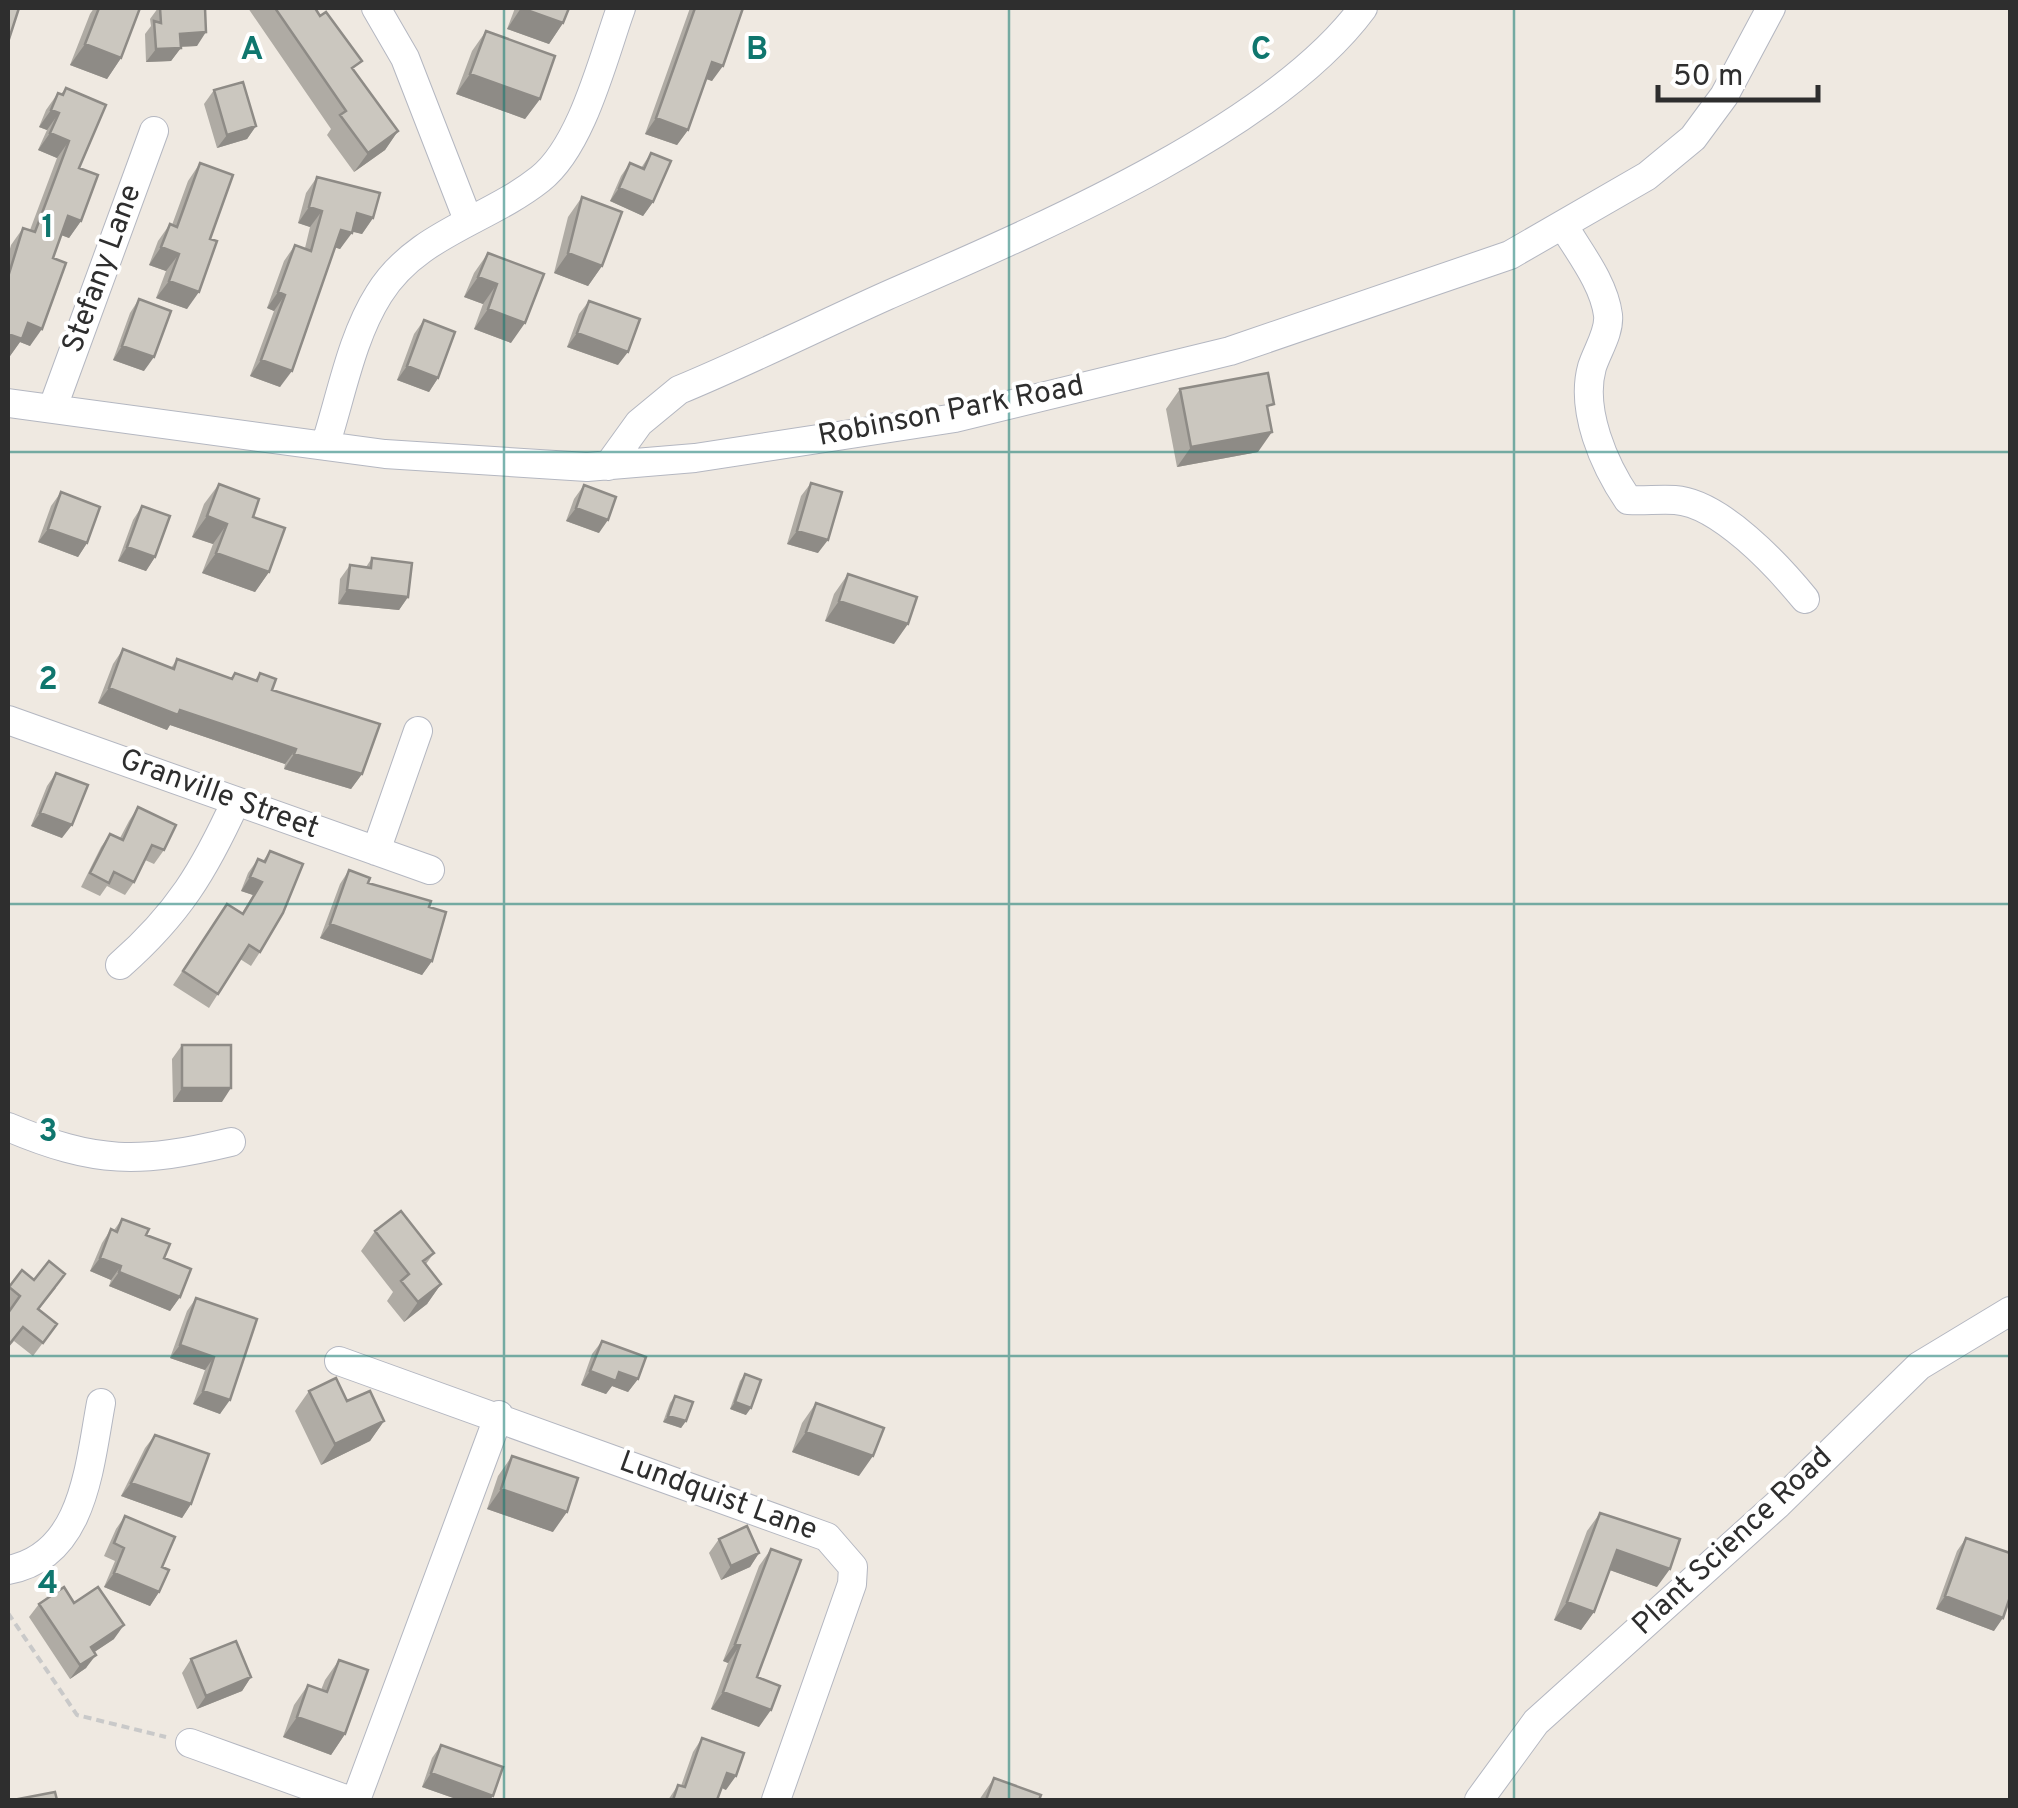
<svg xmlns="http://www.w3.org/2000/svg" width="2018" height="1808" font-family="Overpass,sans-serif">
<style>
.lines{fill:none;stroke-linecap:round;stroke-linejoin:round}
.minor-casing{stroke:#b4b7c1;stroke-width:30}
.path{stroke:#c9c9c9;stroke-width:4;stroke-dasharray:8 5;stroke-linecap:butt}
.minor{stroke:#fff;stroke-width:28}
.wall{fill:#afaba4}
.shaded-wall{fill:#8e8b86}
.building{fill:#cbc7bf;stroke:#8e8b86;stroke-width:2.5}
.grid{fill:none;stroke:#0f766e;stroke-width:2.5;stroke-opacity:0.55}
.labels{text-anchor:middle;dominant-baseline:central;stroke-width:8;stroke-linejoin:round;paint-order:stroke}
.street-label{font-size:30px;fill:#2e2e2e;stroke:#fff}
.grid-label{font-size:32px;text-anchor:middle;font-weight:bold;fill:#0f766e;stroke:#fff;stroke-width:8;stroke-linejoin:round;paint-order:stroke}
</style>
<rect width="100%" height="100%" fill="#efe9e1"/>
<g class="lines">
<defs>
<path id="minor" d="M376,8L405,58L468,220
M1563,225C1579,252 1604,283 1608,315C1610,332 1597,351 1592,367C1580,410 1604,465 1628,500C1644,501 1659,499 1675,500C1720,503 1778,566 1805,599
M8,403L385,454L587,467L695,458L955,418L1230,351L1510,255L1647,176L1693,138L1724,96L1771,8
M53,407L154,131
M325,446C341,397 351,338 379,294C416,234 487,221 540,179C582,146 603,58 621,8
M608,466L639,423L679,390C749,361 817,327 886,296C1027,234 1272,132 1363,8
M8,720L430,870
M376,851L418,731
M120,965C178,914 204,871 236,801
M8,1127C96,1164 139,1164 231,1142
M339,1361L827,1537L853,1567L852,1584L776,1800
M8,1570C84,1556 89,1467 101,1403
M190,1743L348,1800
M356,1800L499,1415
M1479,1800L1536,1722L1778,1504L1919,1366L2010,1311"/>
</defs>
<use href="#minor" class="minor-casing"/>
<path class="path" d="M8,1613L77,1715L166,1737"/>
<use href="#minor" class="minor"/>
</g>
<path class="wall" d="M94,8H140L121,58L107,79L70,65L90,14Z
M158,8H205L197,46L181,47L171,61L146,62L145,34L151,26L150,19Z
M248,8H315L355,72L398,131L385,150L354,172L327,135L331,129Z
M515,8H569L563,23L549,44L507,29Z
M690,8H743L712,81L706,79L688,130L677,145L645,134Z
M486,31L540,99L525,119L456,94L472,51Z
M66,88L79,168L81,221L69,238L61,235L53,258L30,346L20,342L10,356L8,355V256L11,245L23,228L30,230L57,158L38,150L47,130L39,127L46,110L58,93L61,94Z
M214,90L256,126L247,139L217,148L204,104Z
M651,153L653,202L643,216L610,201L621,176L630,163L641,168Z
M200,163L210,239L187,309L156,298L166,271L149,265L158,241L170,224L172,225L188,181Z
M317,177L373,218L362,234L352,231L340,249L335,247L280,387L250,376L274,311L267,308L284,261L295,245L305,248L310,227L298,223L306,193Z
M582,197L602,266L588,286L554,273L568,217Z
M488,253L511,343L474,329L483,304L464,297L474,273Z
M139,299L144,371L113,360L130,313Z
M589,301L618,365L567,347L579,314Z
M424,320L438,378L429,392L397,380L414,334Z
M1180,389L1258,452L1177,467L1166,409Z
M811,483L818,553L787,544L801,496Z
M219,484L253,517L269,572L255,592L202,573L213,544L192,537L204,504Z
M584,485L599,533L566,521L574,499Z
M61,492L87,543L78,557L38,542L51,506Z
M142,506L155,557L146,571L118,561L133,520Z
M372,558L408,597L399,610L338,604L340,579L350,565L366,567Z
M848,574L894,644L825,621L834,594Z
M123,649L171,668L177,659L231,678L235,673L255,680L260,673L272,690L362,774L351,789L284,769L285,764L170,725L167,730L98,703L113,664Z
M56,773L62,838L31,826L47,786Z
M138,807L164,850L154,864L145,860L134,882L125,895L107,886L100,896L81,887L101,847L110,834L120,838L129,821Z
M270,851L260,952L251,966L240,959L209,1008L173,985L227,904L242,913L253,895L241,891L248,873L258,859L263,861Z
M349,870L368,883L429,907L432,961L422,975L320,938L340,884Z
M182,1045L222,1102H173L172,1059Z
M122,1219L146,1235L164,1258L180,1297L170,1311L109,1286L111,1280L90,1271L102,1243L111,1229L114,1230Z
M375,1231L434,1253L426,1264L441,1284L427,1304L404,1322L387,1301L393,1292L361,1251Z
M22,1270L34,1280L56,1288L39,1309L57,1324L33,1356L14,1341L8,1348V1313L10,1309L8,1307V1288Z
M196,1298L257,1319L220,1414L193,1404L205,1370L170,1358L187,1311Z
M602,1341L638,1379L628,1392L612,1386L606,1394L581,1385L592,1354Z
M745,1374L746,1415L730,1409L740,1381Z
M309,1391L347,1401L384,1421L370,1441L321,1465L295,1411Z
M675,1396L686,1421L681,1428L663,1422L670,1403Z
M816,1403L859,1476L792,1452L802,1423Z
M155,1435L191,1504L182,1518L121,1496L145,1448Z
M512,1456L553,1532L487,1509L498,1476Z
M1600,1513L1657,1587L1610,1570L1594,1612L1581,1630L1554,1620L1587,1531Z
M125,1516L159,1592L150,1606L104,1587L115,1561L104,1556L116,1529Z
M1966,1538L1994,1631L1936,1609L1957,1551Z
M719,1539L759,1553L750,1567L721,1580L709,1553Z
M771,1549L757,1677L759,1727L711,1709L728,1663L723,1661L759,1566Z
M74,1603L114,1639L94,1652L86,1668L70,1679L29,1617L39,1604Z
M191,1659L251,1677L242,1691L197,1709L182,1673Z
M339,1660L345,1734L331,1755L283,1737L294,1705L308,1685L321,1690L325,1680Z
M702,1738L726,1790L722,1788L717,1800H668L678,1785L681,1786L693,1752Z
M441,1745L490,1800H459L422,1787L432,1758Z
M994,1778L1039,1800H979Z"/>
<path class="shaded-wall" d="M521,8L563,23L549,44L507,29Z
M206,32L197,46L170,47L180,34Z
M85,44L121,58L107,79L70,65Z
M181,48L171,61L146,62L156,49Z
M712,62L723,66L712,81L701,77Z
M470,74L540,99L525,119L456,94Z
M51,110L59,113L47,130L39,127Z
M656,118L688,130L677,145L645,134Z
M256,126L247,139L217,148L227,135Z
M398,131L385,150L354,172L368,153Z
M50,133L69,141L57,158L38,150Z
M619,188L653,202L643,216L610,201Z
M309,207L322,211L310,227L298,223Z
M357,213L373,218L362,234L345,230Z
M68,216L81,221L69,238L56,233Z
M341,230L352,233L340,249L330,246Z
M161,247L179,254L166,271L149,265Z
M568,253L602,266L588,286L554,273Z
M478,277L497,284L483,304L464,297Z
M169,281L199,292L187,309L156,298Z
M278,292L285,295L274,311L267,308Z
M488,309L525,323L511,343L474,329Z
M28,323L42,329L30,346L20,342L10,356L8,355V334Z
M577,333L628,352L618,365L567,347Z
M122,346L154,357L144,371L113,360Z
M261,360L292,371L280,387L250,376Z
M407,366L438,378L429,392L397,380Z
M1272,432L1258,452L1177,467L1191,447Z
M576,508L608,520L599,533L566,521Z
M207,516L227,524L213,544L192,537Z
M48,529L87,543L78,557L38,542Z
M797,531L828,540L818,553L787,544Z
M127,547L155,557L146,571L118,561Z
M216,553L269,572L255,592L202,573Z
M347,590L408,597L399,610L338,604Z
M839,601L908,624L894,644L825,621Z
M109,688L180,710L296,749L285,764L170,725L167,730L98,703Z
M294,754L362,774L351,789L284,769Z
M40,813L72,825L62,838L31,826Z
M250,877L262,882L253,895L241,891Z
M330,924L432,961L422,975L320,938Z
M182,1088H231L222,1102H173Z
M100,1258L121,1266L111,1280L90,1271Z
M119,1272L180,1297L170,1311L109,1286Z
M441,1284L427,1304L404,1322L418,1302Z
M180,1345L214,1357L205,1370L170,1358Z
M590,1371L619,1372L638,1379L628,1392L612,1386L606,1394L581,1385Z
M203,1391L230,1400L220,1414L193,1404Z
M735,1402L751,1408L746,1415L730,1409Z
M668,1416L686,1421L681,1428L663,1422Z
M384,1421L370,1441L321,1465L335,1444Z
M806,1432L873,1456L859,1476L792,1452Z
M131,1483L191,1504L182,1518L121,1496Z
M501,1489L567,1512L553,1532L487,1509Z
M1617,1550L1670,1569L1657,1587L1604,1568Z
M759,1553L750,1567L721,1580L731,1566Z
M114,1573L159,1592L150,1606L104,1587Z
M1945,1596L2003,1618L1994,1631L1936,1609Z
M1567,1602L1594,1612L1581,1630L1554,1620Z
M124,1625L114,1639L81,1661L91,1647Z
M735,1644L740,1645L728,1663L723,1661Z
M96,1655L86,1668L70,1679L80,1665Z
M251,1677L242,1691L197,1709L206,1696Z
M723,1692L771,1710L759,1727L711,1709Z
M297,1717L345,1734L331,1755L283,1737Z
M431,1773L493,1796L490,1800H459L422,1787Z
M727,1773L736,1776L726,1790L718,1786Z"/>
<path class="building" d="M8,8H19L8,42Z
M99,8H140L121,58L85,44Z
M160,8H205L206,32L180,34L181,48L156,49L154,21L161,23Z
M275,8H315L320,16L326,12L362,61L352,68L398,131L368,153L340,115L346,111Z
M521,8H569L563,23Z
M695,8H743L723,66L712,62L688,130L656,118Z
M486,31L555,56L540,99L470,74Z
M243,82L256,126L227,135L214,90Z
M66,88L106,105L79,168L98,175L81,221L68,216L53,258L66,263L42,329L28,323L22,339L8,334V277L23,228L35,232L69,141L50,133L59,113L51,110L58,93L63,95Z
M651,153L671,161L653,202L619,188L630,163L644,169Z
M200,163L233,175L210,239L217,241L199,292L169,281L179,254L161,247L170,224L177,227Z
M317,177L380,193L373,218L357,213L352,233L341,230L292,371L261,360L285,295L278,292L295,245L311,251L322,211L309,207Z
M582,197L622,212L602,266L568,253Z
M488,253L544,274L525,323L488,309L497,284L478,277Z
M139,299L171,311L154,357L122,346Z
M589,301L640,319L628,352L577,333Z
M424,320L455,332L438,378L407,366Z
M1268,373L1274,404L1267,406L1272,432L1191,447L1180,389Z
M811,483L842,492L828,540L797,531Z
M219,484L259,499L253,517L285,528L269,572L216,553L227,524L207,516Z
M584,485L616,497L608,520L576,508Z
M61,492L100,507L87,543L48,529Z
M142,506L170,516L155,557L127,547Z
M372,558L412,563L408,597L347,590L350,565L371,568Z
M848,574L917,597L908,624L839,601Z
M123,649L174,669L177,659L232,679L235,673L257,681L260,673L276,679L272,690L380,724L362,774L294,754L296,749L180,710L178,715L109,688Z
M56,773L88,785L72,825L40,813Z
M138,807L176,825L164,850L152,845L134,882L114,872L109,883L90,873L110,834L123,840Z
M270,851L303,864L283,913L260,952L249,945L218,994L183,971L227,904L243,914L262,882L250,877L258,859L265,862Z
M349,870L370,878L368,883L431,901L429,907L446,912L432,961L330,924Z
M182,1045H231V1088H182Z
M401,1211L434,1253L423,1261L441,1284L418,1302L401,1281L409,1274L375,1231Z
M122,1219L149,1229L146,1235L170,1244L164,1258L191,1269L180,1297L119,1272L121,1266L100,1258L111,1229L117,1232Z
M49,1261L65,1274L38,1309L57,1324L43,1343L23,1327L8,1346V1313L20,1296L9,1287L22,1270L34,1280Z
M196,1298L257,1319L230,1400L203,1391L214,1357L180,1345Z
M602,1341L646,1357L638,1379L619,1372L616,1381L590,1371Z
M745,1374L761,1380L751,1408L735,1402Z
M336,1378L347,1401L370,1391L384,1421L335,1444L309,1391Z
M675,1396L693,1402L686,1421L668,1416Z
M816,1403L884,1428L873,1456L806,1432Z
M155,1435L209,1454L191,1504L131,1483Z
M512,1456L578,1478L567,1512L501,1489Z
M1600,1513L1680,1539L1670,1569L1617,1550L1594,1612L1567,1602Z
M125,1516L175,1537L162,1567L169,1570L159,1592L114,1573L124,1548L114,1543Z
M747,1526L759,1553L731,1566L719,1539Z
M1966,1538L2010,1553V1597L2003,1618L1945,1596Z
M771,1549L801,1560L757,1677L780,1686L771,1710L723,1692L740,1645L735,1644Z
M64,1587L74,1603L98,1587L124,1625L91,1647L96,1655L80,1665L39,1604Z
M236,1641L251,1677L206,1696L191,1659Z
M339,1660L368,1670L345,1734L297,1717L308,1685L327,1692Z
M702,1738L744,1753L736,1776L727,1773L717,1800H673L678,1785L685,1787Z
M441,1745L503,1767L493,1796L431,1773Z
M994,1778L1041,1795L1039,1800H986Z
M55,1792L57,1800H18V1799Z"/>
<path class="grid" d="M504,8V1800M1009,8V1800M1514,8V1800M8,452H2010M8,904H2010M8,1356H2010"/>
<g class="labels">
<g class="street-label">
<text transform="translate(103 269) rotate(-70)">Stefany Lane</text>
<text transform="translate(951 412) rotate(-11)">Robinson Park Road</text>
<text transform="translate(219 795) rotate(20)">Granville Street</text>
<text transform="translate(718 1497) rotate(20)">Lundquist Lane</text>
<text transform="translate(1733 1542) rotate(-43)">Plant Science Road</text>
</g>
</g>
<g class="grid-label">
<text x="252" y="59">A</text>
<text x="757" y="59">B</text>
<text x="1261" y="59">C</text>
<text x="48" y="237">1</text>
<text x="48" y="689">2</text>
<text x="48" y="1141">3</text>
<text x="48" y="1593">4</text>
</g>
<rect width="2018" height="1808" fill="none" stroke="#2e2e2e" stroke-width="20"/>
<path d="M1658 85v15h160v-15" fill="none" stroke="#2e2e2e" stroke-width="5"/>
<text x="1673" y="85" font-size="30" fill="#2e2e2e" stroke="#ffffff" stroke-width="8" paint-order="stroke">50 m</text>
</svg>
